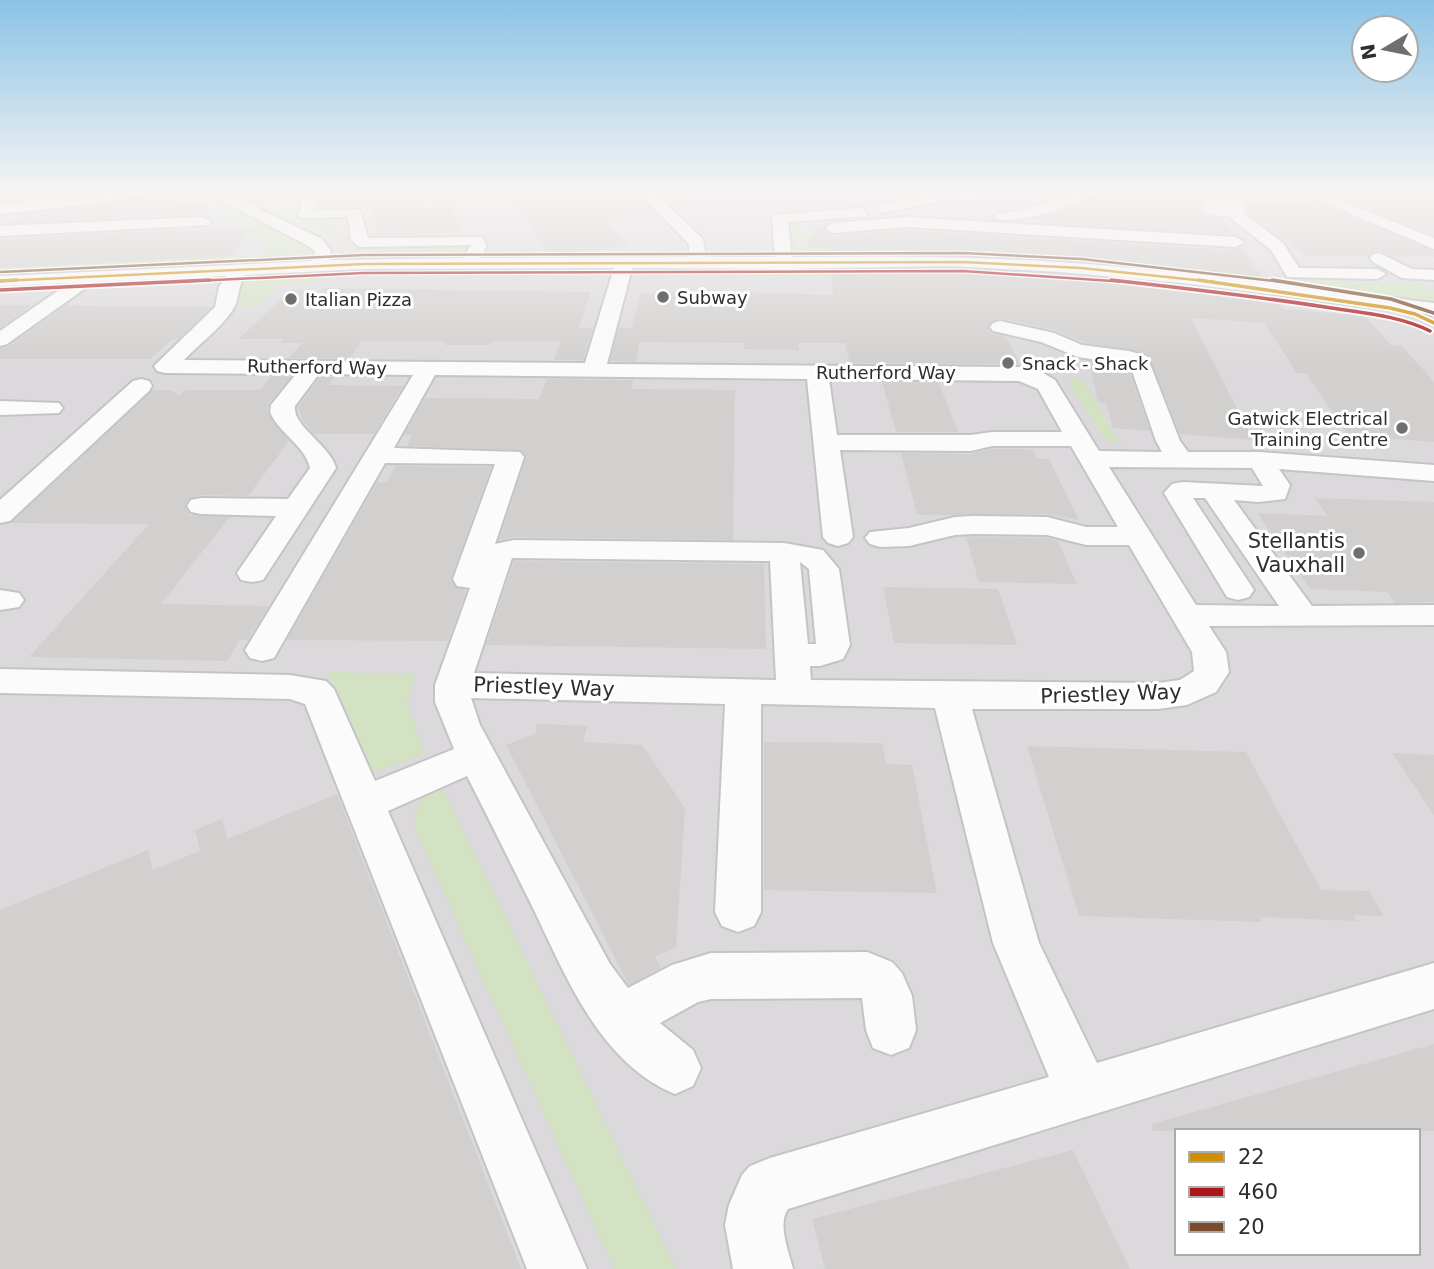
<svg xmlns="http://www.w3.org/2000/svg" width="1434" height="1269" font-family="'DejaVu Sans',sans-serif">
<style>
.industrial{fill:#dbd9db;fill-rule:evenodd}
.education{fill:#e1d9d2}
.green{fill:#d2e2c2}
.building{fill:#d2d0ce}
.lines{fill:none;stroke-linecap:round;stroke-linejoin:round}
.minor-casing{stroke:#c5c4c5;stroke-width:4}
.minor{fill:#fcfbfb;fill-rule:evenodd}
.minor-bridge-casing{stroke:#c5c4c5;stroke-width:18;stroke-linecap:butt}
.minor-bridge{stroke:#fcfbfb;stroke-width:16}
.bus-1-far1-casing{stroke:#fff;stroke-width:5}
.bus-1-casing{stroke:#fff;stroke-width:7}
.bus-2-far1-casing{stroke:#fff;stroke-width:5}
.bus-2-casing{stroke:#fff;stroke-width:7}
.bus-3-far1-casing{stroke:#fff;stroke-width:5}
.bus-3-casing{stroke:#fff;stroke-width:7}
.bus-1-far1{stroke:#cf8e09;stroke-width:2.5}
.bus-1{stroke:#cf8e09;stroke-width:3.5}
.bus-2-far1{stroke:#ac151a;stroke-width:2.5}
.bus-2{stroke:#ac151a;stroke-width:3.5}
.bus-3-far1{stroke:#7a4b2a;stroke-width:2.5}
.bus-3{stroke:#7a4b2a;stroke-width:3.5}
.poi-dot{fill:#706f6e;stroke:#fff;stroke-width:2.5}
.labels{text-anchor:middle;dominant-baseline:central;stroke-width:6;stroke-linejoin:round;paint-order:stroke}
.far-poi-label{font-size:18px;fill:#2e2e2e;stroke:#fff;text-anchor:start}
.far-street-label{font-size:18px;fill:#2e2e2e;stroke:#fff}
.poi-label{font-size:21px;fill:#2e2e2e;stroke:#fff;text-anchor:end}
.street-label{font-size:21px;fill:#2e2e2e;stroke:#fff}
</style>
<rect width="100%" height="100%" fill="#eae7e5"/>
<path class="industrial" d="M0,190H1434V1269H0ZM1177,1131H1418V1253H1177Z"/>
<path class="education" d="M300,190H505L517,209L461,215L468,232L482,236L468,244L448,248L379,252L357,248L296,215L300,209L292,210L279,203L280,195Z"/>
<path class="green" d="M162,190H196L310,247V251L248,262L0,274V268L261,255L272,240L245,241L256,223L237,214L226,215L228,210L205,211L212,202L104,207L111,200Z
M288,190H300L280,195L279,203L292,202V209H301L298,214L289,218L257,197Z
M334,216L336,234L349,233L351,243L364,247L411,246V250L448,248L449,244L471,247L461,256L412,257L356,249L302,222Z
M840,218L842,220L797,222L800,233L812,234L807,247L933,256L934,247L994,255L993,258H802L796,254L789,222Z
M657,269H814L783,272H638Z
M888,273L833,277L632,276V275Z
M321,275L311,285L282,284L259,305H236L241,280Z
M1309,276C1320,284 1335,276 1345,284H1421L1434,290V302L1324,288L1299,280Z
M1082,379L1121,445L1104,439L1067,381Z
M327,672L416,674L407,703L425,754L372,773L337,699Z
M440,783L676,1269H614L418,836C409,811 420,798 440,783Z"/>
<path class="building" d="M157,190H171L172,205L211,203L200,214L11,223L23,214L95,207L147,197Z
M370,190H400L403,203L418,201L422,209L451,206L461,233L377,235Z
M510,190H634L653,211L632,214L636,218L607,221L628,246L548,255Z
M656,190H695V207L676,209Z
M1322,190H1434V235Z
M1111,191H1182L1202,204V211L1207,216L1223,218L1234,234L1047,223L1033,219L1068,209Z
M1246,204H1320L1434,251V257H1394L1379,250L1371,252L1368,257H1308L1247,213Z
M816,225H825L824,230L833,236L900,230L1236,250L1242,247L1263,279L1025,257L829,254L828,249L806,247Z
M252,228L231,256L0,268V239L187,229L185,231Z
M950,269L1182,286L1275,298L1283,309L1365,316L1391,345L1402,346L1434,382V442L1348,435L1306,373H1297L1264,323L1191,318L1253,440L1180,434L1148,353L1083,342L1055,330L1001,318L991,321L988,329L992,334L1006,337L1020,364L850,363L845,343H798L799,350L744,349V343L639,342L636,362L610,361L619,328H632L640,293L672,294L673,291H690L833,295L831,271Z
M322,288L591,292L579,328H593L583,360H554L561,341H492L490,345H444L446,341H362L349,359L289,358L302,343H280L283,339H239L290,290L320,291Z
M0,305H32L0,328Z
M66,305L90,306L212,307L178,339H173L150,359H0V348L9,346Z
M1089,361L1128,367L1150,431L1113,428L1106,403L1098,402Z
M272,376L291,377L269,403L267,412L289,441L248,496L201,495L189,499L185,507L190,515L230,517L161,604L269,606L248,640H240L227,661L29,657L149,524L11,523L153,390H171L179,396L186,390H260Z
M320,377H335L328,385L403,386L374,434H314L302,419L298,407Z
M547,379L633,380L632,389L735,390L733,540L514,537L499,540L526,458L522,450L407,446L412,435H404L425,398L539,399Z
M882,382L939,383L958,432H896Z
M992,449H1025L1033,450L1037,459H1049L1079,520L1047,514L917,515L901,453L971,454Z
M396,466L491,467L451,578L455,587L466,590L448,641L287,640L377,482H387Z
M1314,498L1434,502V602L1396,603L1387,592L1310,589L1257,513L1328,516Z
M966,537L1047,538L1058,541L1077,584L979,582Z
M514,561L764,564L766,649L486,645Z
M883,587L998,589L1017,645L894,643Z
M537,724L587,726L583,742L642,745L685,808L676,947L655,957L661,968L629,985L506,745L535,734Z
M764,742L882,743L886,764L912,765L937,893L764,890Z
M1027,746L1246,752L1321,890L1369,891L1384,916L1354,915L1357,921L1260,917L1262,922L1079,916Z
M1392,753L1434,755V815Z
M337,794L521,1269H0V910L148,850L153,870L200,851L195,830L222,819L227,839Z
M1434,1044V1131H1153L1152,1124Z
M1073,1150L1130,1269H825L812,1219Z"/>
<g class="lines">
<defs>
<path id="minor" d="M123,190H154L147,194L95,204L0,214V204Z
M202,190H221L231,195L253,190H281L243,201L322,239L331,251L330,260L463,258L471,245L359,247L351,239L348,217L301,218L298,215L305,194L310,193L317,197L315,210L360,209L368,238L482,237L487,245L481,258L689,257V244L636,190H652L703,239L706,257H775L772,218L775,215L860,208L868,213L865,216L788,222L792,257C881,256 969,256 1058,262C1184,270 1309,288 1434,303V315L1182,283L1060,272L950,266L784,269L632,268L607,364L1020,367L1043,373L1055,380L1099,451L1162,452L1156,441L1130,365L1078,357L1041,342L993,331L990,327L993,323L1000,321L1054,333L1082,345L1129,351L1147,356L1180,441L1188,452H1260L1434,465V481L1279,469L1290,485L1285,499L1258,502L1234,500L1312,606L1434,605V625L1209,626L1226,652L1229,672L1216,692L1187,705L1158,709H972L1039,943L1097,1063L1434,963V1009L788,1209C777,1224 789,1252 793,1269H733L725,1225L729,1205L742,1175L750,1166L770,1158L1049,1077L993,943L935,708L761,704V912L754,926L738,932L722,926L715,912L725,704L471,698L480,725L610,964L628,988L672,965L711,953L867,952L892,962L902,973L912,996L916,1030L909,1048L891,1055L873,1048L866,1030L862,998L711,999L698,1002L660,1023L693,1050L701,1068L693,1086L675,1094C599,1063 565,974 532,906C510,862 489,819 467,776L388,811L587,1269H527L305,704L290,699L0,693V669L290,675L326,681L334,689L375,781L454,749L435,702V685L470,588L457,586L453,579L495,464L385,463L274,658L262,661L250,658L245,650L413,375L319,374L295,406C292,426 330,445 336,468L263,580L252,582L241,580L237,573L276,516L201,514L191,512L187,506L191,500L201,498L288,499L310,468C305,445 279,434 270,412L271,405L296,374L165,373L157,371L154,366L215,307L219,287L226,276L94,282L7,344L0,346V331L69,283L0,286V276L311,261L314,257L315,252L310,247ZM614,268L585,363L184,360C199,344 220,329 232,311C240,300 237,287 245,275L364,269ZM435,375L807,379L823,537L828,543L838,546L848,543L853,537L840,450L971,451L992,446H1071L1118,527H1086L1047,517L973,516L955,517L909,528L870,532L865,538L870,544L880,547L909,546L955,535L973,534L1047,535L1086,545H1129L1192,652L1194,671L1180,680L1158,683L811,680L810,666H820L843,659L850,645L839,569L823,550L784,543L514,540L495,544L524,457L520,452L394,448ZM829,379L1019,381L1038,389L1062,432H992L971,435H837ZM1109,467L1252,468L1263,486L1182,482L1172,484L1164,493L1227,597L1238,600L1249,597L1254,590L1193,498H1205L1279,606L1196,605ZM512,558L770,561L776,680L474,673ZM800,562L809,569L816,644H808Z
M899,190H923L941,198L939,201L884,213L879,211L876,208L879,205L916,197Z
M952,190C971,194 988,190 1007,190L971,202L943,197L941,194L943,191Z
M1082,190H1104C1091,202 1007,229 994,217L997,214L1025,210Z
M1195,190H1212L1283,243L1299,268L1377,269L1386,274L1377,279L1287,277L1271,250Z
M1294,190H1314L1434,238V249Z
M203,217L211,222L209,225L0,236V226Z
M907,217L1236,237L1244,242L1236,247L907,227L833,233L825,228L833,223Z
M1379,253L1412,269L1434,270V280L1402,278L1373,262L1370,258L1373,254Z
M141,379L149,381L152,386L149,391L10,521L0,523V500L133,381Z
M0,401L59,403L63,408L59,413L0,415Z
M0,590L19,593L24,600L19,607L0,610Z"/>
</defs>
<use href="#minor" class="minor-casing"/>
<use href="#minor" class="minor"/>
<defs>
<path id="minor-bridge" d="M1212,207L1237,209"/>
</defs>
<use href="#minor-bridge" class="minor-bridge-casing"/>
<use href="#minor-bridge" class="minor-bridge"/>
<defs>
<path id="bus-1-far1" d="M0,281L364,264L963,262L1081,268L1215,282"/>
<path id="bus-1" d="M1198,280L1390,308L1415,314L1434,323
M0,281L17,280"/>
<path id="bus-2-far1" d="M173,282L364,273L963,271L1127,282"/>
<path id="bus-2" d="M1111,280C1183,288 1254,296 1325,307C1361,313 1398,315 1430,331
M0,290L210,280"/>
<path id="bus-3-far1" d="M0,272L364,255L963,253L1082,259L1283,282"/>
<path id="bus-3" d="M1272,280L1391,299L1434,313"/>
</defs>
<use href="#bus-1-far1" class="bus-1-far1-casing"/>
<use href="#bus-1" class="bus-1-casing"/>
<use href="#bus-2-far1" class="bus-2-far1-casing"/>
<use href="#bus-2" class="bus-2-casing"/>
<use href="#bus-3-far1" class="bus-3-far1-casing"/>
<use href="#bus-3" class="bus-3-casing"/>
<use href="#bus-1-far1" class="bus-1-far1"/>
<use href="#bus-1" class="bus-1"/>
<use href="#bus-2-far1" class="bus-2-far1"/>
<use href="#bus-2" class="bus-2"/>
<use href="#bus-3-far1" class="bus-3-far1"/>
<use href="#bus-3" class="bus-3"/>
</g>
<linearGradient id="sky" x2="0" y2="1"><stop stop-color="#8bc3e6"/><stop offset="0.52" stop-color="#f6f4f3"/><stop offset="1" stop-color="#f6f4f3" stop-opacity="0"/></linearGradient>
<rect width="1434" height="368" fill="url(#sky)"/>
<g class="poi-dot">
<circle cx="663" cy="297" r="7"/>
<circle cx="291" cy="299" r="7"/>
<circle cx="1008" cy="363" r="7"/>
<circle cx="1402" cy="428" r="7"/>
<circle cx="1359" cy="553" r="7"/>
</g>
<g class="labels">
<g class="far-poi-label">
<text x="677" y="297">Subway</text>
<text x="305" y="299">Italian Pizza</text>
<text x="1022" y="363">Snack - Shack</text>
<text x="1388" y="418" text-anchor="end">Gatwick Electrical<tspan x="1388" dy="21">Training Centre</tspan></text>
</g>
<g class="far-street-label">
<text transform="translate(317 367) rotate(1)">Rutherford Way</text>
<text x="886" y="372">Rutherford Way</text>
</g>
<g class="poi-label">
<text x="1345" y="541">Stellantis<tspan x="1345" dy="24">Vauxhall</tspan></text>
</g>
<g class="street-label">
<text transform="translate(544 687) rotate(2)">Priestley Way</text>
<text transform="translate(1111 694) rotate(-2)">Priestley Way</text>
</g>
</g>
<rect x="1175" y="1129" width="245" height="126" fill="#ffffff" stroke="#ababab" stroke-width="2"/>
<rect x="1189" y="1152" width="35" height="10" fill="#cf8e09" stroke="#ababab" stroke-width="2"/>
<text x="1238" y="1164" font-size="21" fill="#2e2e2e">22</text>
<rect x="1189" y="1187" width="35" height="10" fill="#ac151a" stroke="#ababab" stroke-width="2"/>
<text x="1238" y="1199" font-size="21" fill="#2e2e2e">460</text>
<rect x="1189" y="1222" width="35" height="10" fill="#7a4b2a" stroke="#ababab" stroke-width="2"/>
<text x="1238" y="1234" font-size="21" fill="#2e2e2e">20</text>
<g transform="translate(1385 49) rotate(260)"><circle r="33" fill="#ffffff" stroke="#ababab" stroke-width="2"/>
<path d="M0-5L12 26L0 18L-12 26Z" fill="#706f6e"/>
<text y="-10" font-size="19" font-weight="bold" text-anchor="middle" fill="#2e2e2e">N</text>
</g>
</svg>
